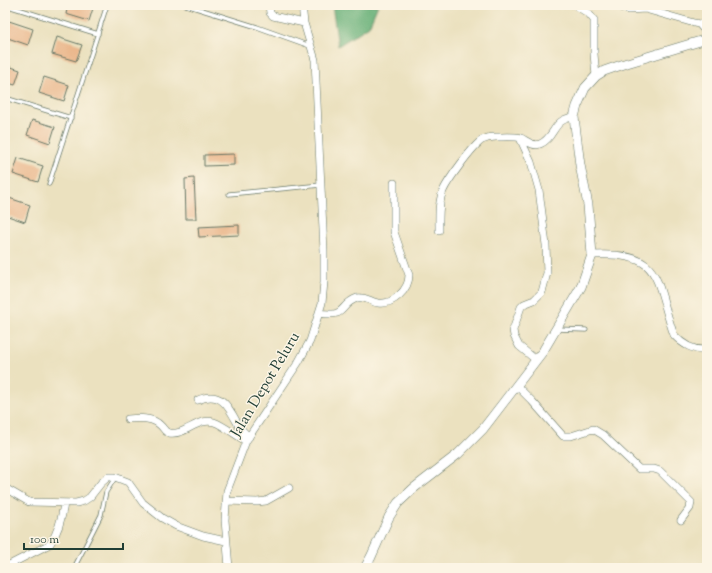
<svg xmlns="http://www.w3.org/2000/svg" width="712" height="573" font-family="'Sorts Mill Goudy',serif">
<style>
.forest{fill:#64ae75;stroke:#427654}
.building{fill:#eab78c}
.lines{fill:none;stroke-linecap:round;stroke-linejoin:round}
.service-casing{stroke:#667665;stroke-width:5}
.minor-casing{stroke:#667665;stroke-width:8}
.tertiary-casing{stroke:#667665;stroke-width:10}
.service{stroke:#fff;stroke-width:3.5}
.minor{stroke:#fff;stroke-width:7}
.tertiary{stroke:#fff;stroke-width:9}
.labels{text-anchor:middle;dominant-baseline:central;stroke-width:3;stroke-linejoin:round;paint-order:stroke}
.street-label{font-size:15px;fill:#1f3d34;stroke:#fcf5e5}
</style>
<rect width="100%" height="100%" fill="#fcf5e5"/>
<filter id="ink" filterUnits="userSpaceOnUse"><feTurbulence type="fractalNoise" baseFrequency=".025" numOctaves="2"/><feDisplacementMap in="SourceGraphic" scale="8" xChannelSelector="R" yChannelSelector="G"/><feConvolveMatrix kernelMatrix="1 2 1 2 8 2 1 2 1" color-interpolation-filters="sRGB"/></filter>
<filter id="wash" filterUnits="userSpaceOnUse"><feTurbulence type="fractalNoise" baseFrequency=".012" numOctaves="4" result="noise"/><feDisplacementMap in="SourceGraphic" scale="16" xChannelSelector="R" yChannelSelector="G"/><feGaussianBlur stdDeviation="0.9" result="paint"/><feColorMatrix in="noise" values="0 0 0 0 0 0 0 0 0 0 0 0 0 0 0 0 0 1.4 0 .05"/><feComposite in="paint" operator="in"/></filter>
<g filter="url(#wash)">
<rect width="100%" height="100%" fill="#ebe1bf"/>
<path class="forest" d="M332,5H378L369,26L338,46Z"/>
<g id="blocks">
<path class="building" d="M68,5H94L89,21L66,14Z
M9,21L33,29L28,45L5,37Z
M57,37L82,45L76,61L52,54Z
M5,65L20,70L15,85L5,82Z
M44,77L69,85L64,101L39,93Z
M32,120L55,127L50,143L27,135Z
M234,154V165L204,166V155Z
M18,158L43,166L38,182L13,174Z
M194,178L196,219H186L185,179Z
M6,197L30,205L25,222L5,215Z
M239,225V235L199,237L198,227Z"/>
</g>
</g>
<g filter="url(#ink)">
<use href="#blocks" fill-opacity="0" stroke="#667665" stroke-width="1"/>
<g class="lines">
<defs>
<path id="service" d="M5,5L98,34
M186,5L257,27L310,46
M5,98L71,118
M49,184L107,5
M229,194L321,185
M557,329L586,330
M74,568L101,515L106,492L115,478"/>
<path id="minor" d="M269,5L270,13L273,16L304,23
M575,5L589,14L594,20V54L596,76
M614,5L629,10L645,9L694,23L699,24L707,33
M520,138L531,162L539,190L546,245L547,273L542,292L534,300L524,304L521,307L513,330L514,336L519,346L536,360
M439,230C439,217 438,203 443,191C448,180 472,147 482,140C486,138 491,137 496,137C504,137 514,136 521,138C527,141 533,147 540,144C556,137 552,119 574,117
M592,255C665,251 654,280 674,335C682,344 694,351 707,350
M319,313C348,318 338,305 357,298C366,296 370,302 378,303C393,305 409,290 409,275L394,232V183
M517,386L532,401L563,436H571L593,429L603,435L639,469H654L660,471L691,502L690,508L681,520
M198,400C223,389 230,410 240,428C243,431 246,434 249,437
M128,419C138,418 153,417 160,425C164,428 164,432 169,433C185,436 198,417 214,422C223,425 237,436 246,441
M5,488L29,502L76,503L84,501L90,497L101,483L108,477H115L128,482L143,503L162,518L176,526L203,536L226,541
M226,501L257,502L266,501L289,488
M5,567L50,544C59,531 62,518 64,503
M229,568L225,520L227,491L246,441L298,363L310,341L322,303L324,282V251L315,60L304,23L302,5"/>
<path id="tertiary" d="M365,568L371,557L389,517L398,503L414,488L458,454L483,429L543,351L581,287L592,255L588,205L580,165L574,117L577,106L585,88L596,76L604,71L627,63L707,39"/>
</defs>
<use href="#service" class="service-casing"/>
<use href="#minor" class="minor-casing"/>
<use href="#tertiary" class="tertiary-casing"/>
<use href="#service" class="service"/>
<use href="#minor" class="minor"/>
<use href="#tertiary" class="tertiary"/>
</g>
</g>
<g class="labels">
<g class="street-label">
<text transform="translate(266 385) rotate(-59)">Jalan Depot Peluru</text>
</g>
</g>
<rect width="712" height="573" fill="none" stroke="#fcf5e5" stroke-width="20"/>
<path d="M24 543v6h99v-6" fill="none" stroke="#1f3d34" stroke-width="2"/>
<text x="30" y="543" font-size="12" fill="#1f3d34" stroke="#fcf5e5" stroke-width="3" paint-order="stroke">100 m</text>
</svg>
